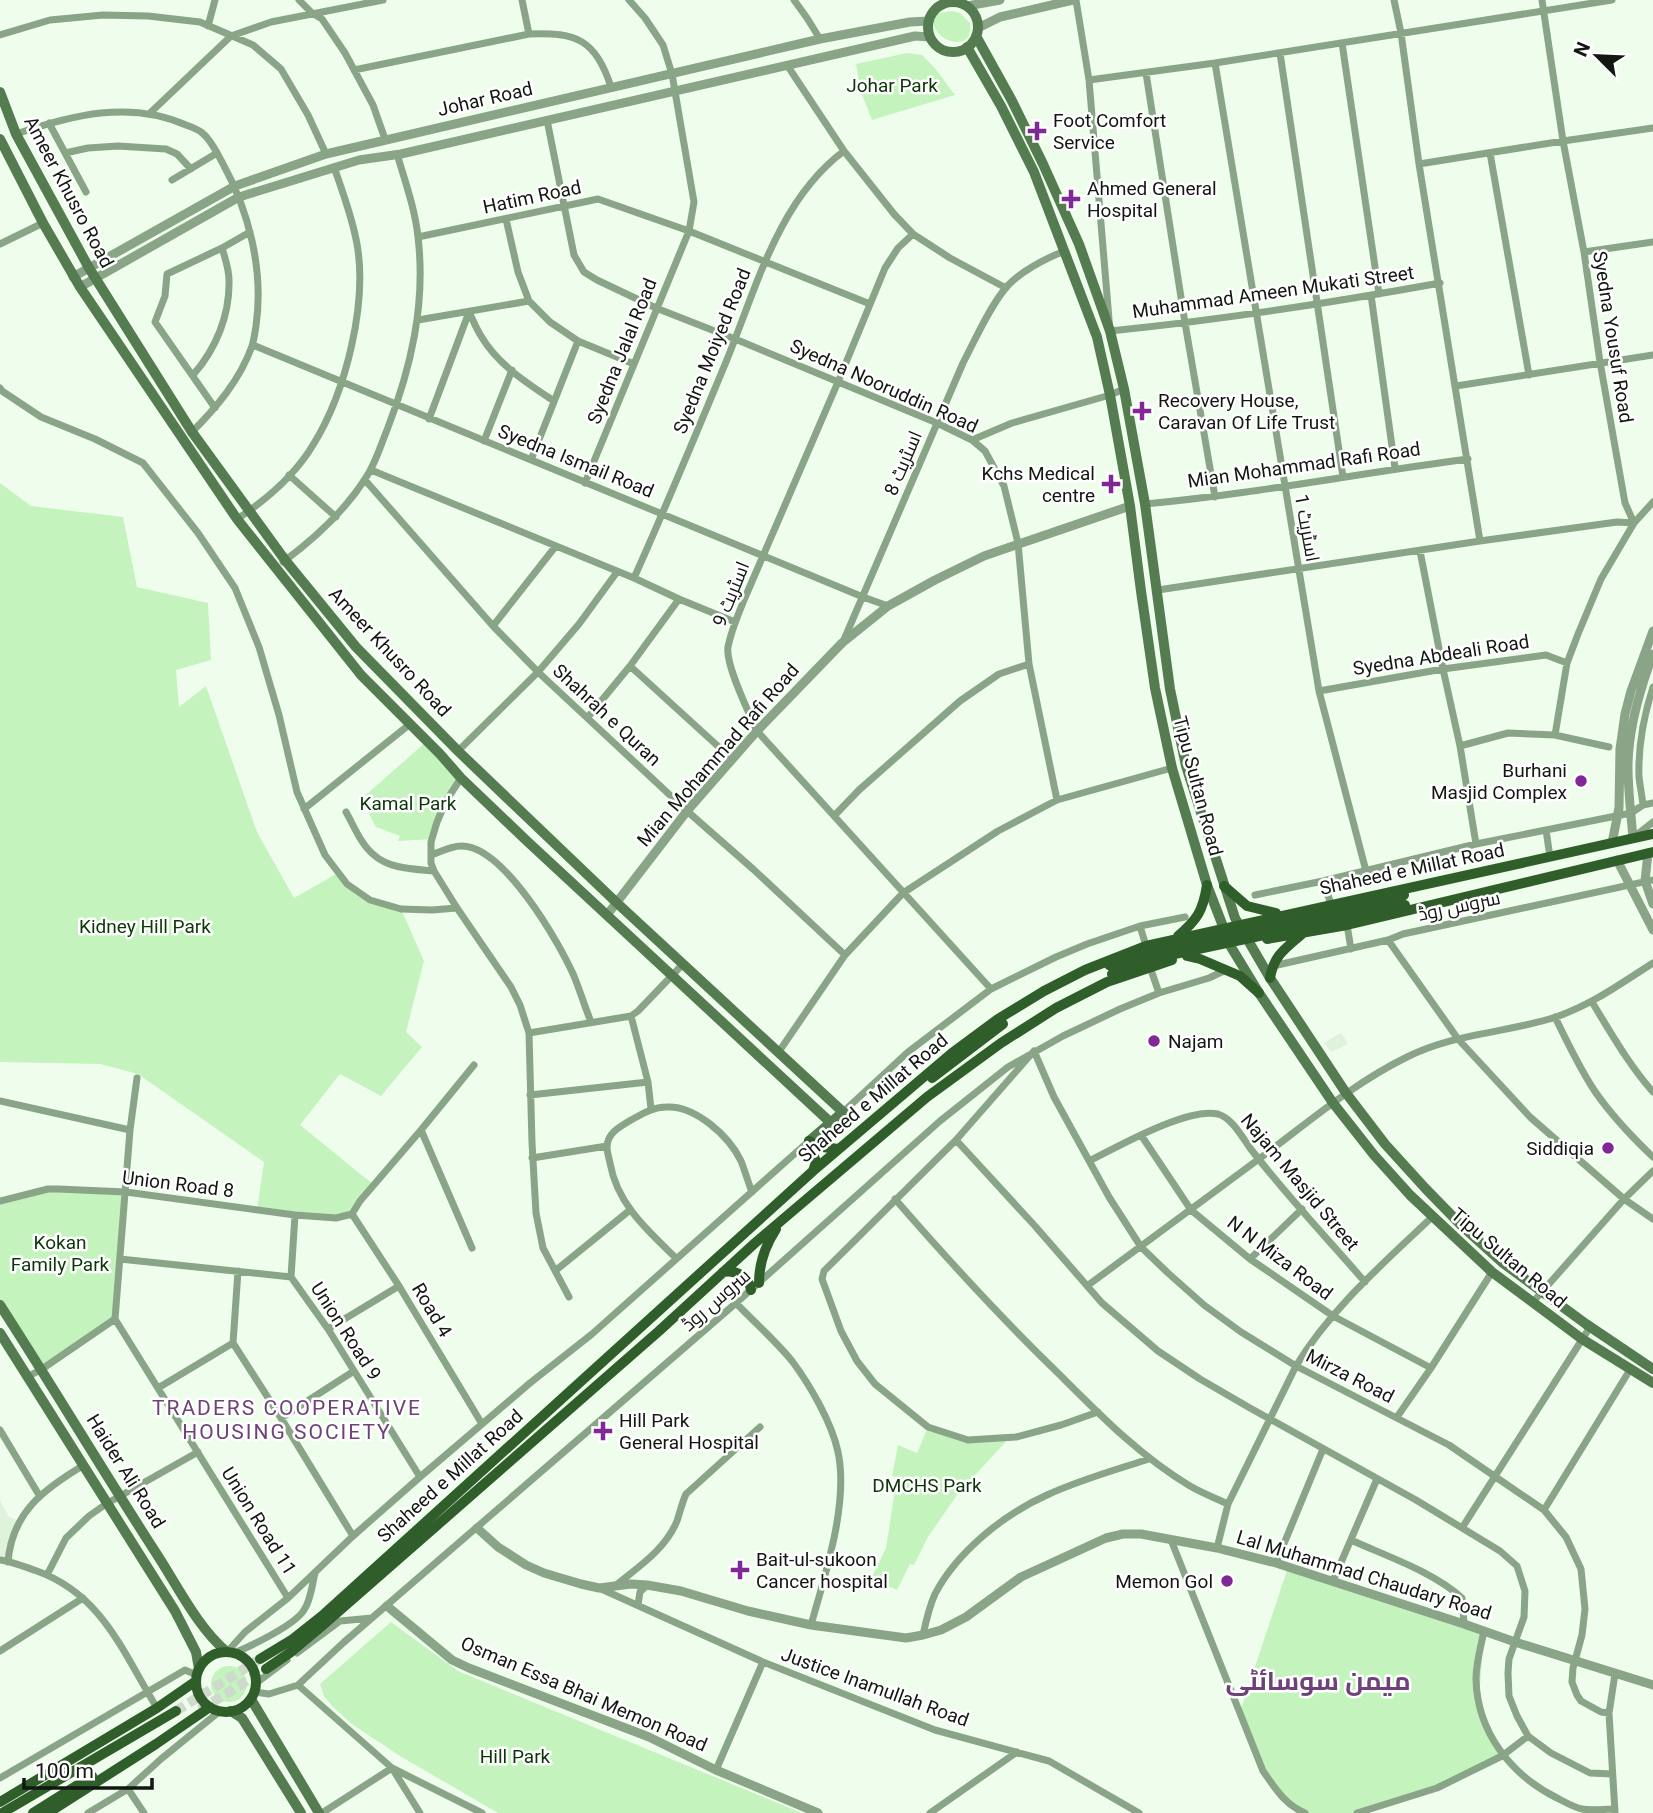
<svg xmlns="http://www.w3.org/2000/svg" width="1653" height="1813" font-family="Roboto,Cairo,sans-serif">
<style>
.built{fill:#dff2dc}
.green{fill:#c4f3be}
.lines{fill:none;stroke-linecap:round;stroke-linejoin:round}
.primary-tunnel{stroke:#cedacc;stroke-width:10;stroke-dasharray:10 5;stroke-linecap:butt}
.minor{stroke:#8aa487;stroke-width:7}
.tertiary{stroke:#8aa487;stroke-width:9}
.secondary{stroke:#557b51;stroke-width:10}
.primary{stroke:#2f5e2a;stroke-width:10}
.primary-bridge{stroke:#2f5e2a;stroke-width:10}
.poi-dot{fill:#802896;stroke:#fff;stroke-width:2.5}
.labels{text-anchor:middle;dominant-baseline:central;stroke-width:5;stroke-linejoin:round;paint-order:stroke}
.park-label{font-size:19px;fill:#0d3709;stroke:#fff}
.street-label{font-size:19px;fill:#121711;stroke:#fff}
.poi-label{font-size:19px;fill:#121711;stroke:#fff;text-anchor:start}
.neighbourhood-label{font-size:21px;letter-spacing:2px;fill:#6e4279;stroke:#fff}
.district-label{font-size:26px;font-weight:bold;fill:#6e4279;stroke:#fff}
</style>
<rect width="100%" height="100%" fill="#effded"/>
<path class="built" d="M1341,1033L1348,1044L1331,1052L1324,1043Z
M0,1500L9,1517L19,1521L8,1562L0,1560Z"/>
<path class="green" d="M952,11L960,13L970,23C975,53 934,44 933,20L938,13Z
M907,53L922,55L935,68L955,95L872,120L861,92L856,64Z
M0,483L31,506L123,517L137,587L208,603L211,660L176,670L179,707L206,686L257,832L294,898L338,873L370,900L401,909L424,961L406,1032L422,1047L381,1096L340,1074L300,1125L374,1185L352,1214L332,1217L257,1210L264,1162L138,1074L100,1064L0,1062Z
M427,741L461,778L446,801L432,839L398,841L400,836L376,827L368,812L369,810L360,800Z
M48,1189L126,1192L115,1319L42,1369L0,1303V1202Z
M928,1427L968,1440L1010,1437L957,1495L928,1537L914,1565L910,1564L897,1590L871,1579L886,1548L897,1477L892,1476L898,1445L917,1453Z
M1288,1567L1484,1631L1479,1699L1502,1756L1437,1788L1357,1813H1305L1294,1809L1263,1771L1240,1712Z
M391,1622L458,1671L802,1813H498L400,1756L353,1725L333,1707L324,1696L320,1684Z
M211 1684a18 18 0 1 1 36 0a18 18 0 1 1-36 0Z"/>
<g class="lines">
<path class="primary-tunnel" d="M200,1710L266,1669
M176,1711L260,1659"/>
<path class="minor" d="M299,0L312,13L322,19L345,53L373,105L385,139
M522,0L529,34
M794,0L807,18L820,39
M1076,0L1089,80L1110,331C1221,320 1330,303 1440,283
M1394,0L1401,33L1419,164L1480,541
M208,26L215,0
M0,35L50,20L103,15L148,16L200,22L253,45L281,69L308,115L326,154
M1342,43L1379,294
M1280,53L1343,477
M1215,63L1319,691L1366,871
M787,65L844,151L894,214L913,234L950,258L1006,288
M354,70L529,34C577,32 596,40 611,87
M1146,73L1185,323L1215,497
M1089,80L1215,63L1612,0
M149,114L231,36L271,22L383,0
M547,120L574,255L584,272L597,280L656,308L735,339L937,423L972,440L985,451L1004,486L1018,543L1029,664L1057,800
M49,123L86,192
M16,134C72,115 130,100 186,125C191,127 197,129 201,132C210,138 217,153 222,162C249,211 264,270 256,326C255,332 254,340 252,346C240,380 216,408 191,433
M65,153L88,148L118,146L166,149L177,154L191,169
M1490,153L1529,375
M1419,164L1563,141L1653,128
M172,180L217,153
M506,219L518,272L529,301L550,322L578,341L634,364
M913,234L898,248L885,268L838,382L744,600C738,615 731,631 728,647C725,664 749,713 757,731L991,989
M418,237L598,199L689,231L870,304
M0,244L43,223
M1584,252L1653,242
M1371,295L1395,468
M469,312C473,320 476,328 481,336C498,365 527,383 554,401
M418,320L529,301
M253,345L863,597L888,606
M193,375C216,349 230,315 229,280C229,269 225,258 222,248
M1456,386L1653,355
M0,388L2,391L41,417L95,439L143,463L198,533L235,588L259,647L279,715L297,792L325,855L347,884L370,900L401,909L432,910L457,908
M215,408L155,322L165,296L167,274L222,248L250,232
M429,419L469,312
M972,440L1012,423L1110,395L1124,389
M484,441L512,370
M531,460L578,341
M371,470L634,578L679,599L735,622
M289,475L336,517
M365,480L493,626L538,672L687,811L753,869L845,955
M585,483L689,231L694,202L672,74L663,45L645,18L629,0
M1145,504C1254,494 1360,473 1468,459
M237,519C266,500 295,475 313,445C346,392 369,300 356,239C351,214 342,190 334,167
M1420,551L1443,669L1460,746L1476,844
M283,562C314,539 344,512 365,479C375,465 380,447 387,430C411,368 426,304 418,237C415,209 405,181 397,154
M634,578C666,507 696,434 726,362C756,289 778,200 844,151
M1158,590L1480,541L1617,522L1634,523L1625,503L1600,362L1584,252L1563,141L1542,0
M493,626L555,547
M843,642L963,363C976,338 987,312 1004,290C1017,273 1046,258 1065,251
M630,666L732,759
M1319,691L1443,669L1546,655L1567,663
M588,717L630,666L679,599
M1460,746L1508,733L1555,735
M1609,747L1555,735L1567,663L1578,634L1601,579L1634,523L1653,502
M458,751L538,672L579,624L617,572
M461,778L446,801L437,822L431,842V863L434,871L457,908L511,987L520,1005L529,1033L532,1143L536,1213L543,1248L569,1297
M1643,805C1642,796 1640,786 1639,777C1638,748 1644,715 1653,687
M304,809L410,724
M346,812C354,826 361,845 374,855C389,869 415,869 434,871
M834,816L859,790L960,701L999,674L1029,664
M1546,830L1550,857
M1634,837L1653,822
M431,855C440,852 451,846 461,846C503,845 559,942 574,976C580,991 585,1007 591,1022
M1323,881L1331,904
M1255,895L1323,881L1476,844L1631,813L1643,805L1653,803
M1347,925L1351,949
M1140,926L1146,946
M1388,940L1458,1039L1530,1117L1624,1199L1653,1219
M1273,966L1388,940L1403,934L1653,880
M1150,967L1159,993
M1592,1002C1611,1033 1629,1065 1653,1092
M631,1016L648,1082L651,1109
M1555,1017C1567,1042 1579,1067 1594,1090C1611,1115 1632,1137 1653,1157
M529,1033L631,1016L638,1011L683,964
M778,1053L845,955L903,893L998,831L1057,800L1172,768
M530,1095L648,1082
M0,1101L130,1130
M843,1112L908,1052L991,989L1056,957L1087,944L1140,926L1185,917
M421,1130L472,1248
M1141,1135L1191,1210L1250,1259L1333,1316L1431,1368
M956,1140L1035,1226L1102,1303L1158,1351L1200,1379L1250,1408L1416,1500L1500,1551L1517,1566L1525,1591L1524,1617L1509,1659L1508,1673L1509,1696L1517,1716L1528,1736L1551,1753L1590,1773L1612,1774
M532,1158L607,1146
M1089,1161C1117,1147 1187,1107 1218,1114C1232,1118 1242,1137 1250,1148C1286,1195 1327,1238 1365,1282
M895,1199C948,1260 1002,1319 1060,1375C1100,1415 1141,1457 1190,1486C1202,1493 1215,1498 1228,1504
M0,1201L48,1189H58L126,1192L295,1215L336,1218L352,1214
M352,1214L399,1286L482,1424
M352,1214L360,1201L421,1130L474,1065
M676,1258C648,1231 617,1204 610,1163C609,1158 607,1152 607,1147C607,1133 621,1126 631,1120C642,1114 653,1107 666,1107C695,1105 729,1136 741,1161C745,1171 748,1182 752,1192
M120,1259L291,1277L328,1329L420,1477
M1250,1259L1302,1209
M555,1271L630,1210
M291,1277L295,1215
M1087,1286C1147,1242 1207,1198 1267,1153C1312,1119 1356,1082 1407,1057C1454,1033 1507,1033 1556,1017C1593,1004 1620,984 1653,963
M1533,1302L1624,1199L1653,1171
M736,1303C754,1322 776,1341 792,1361C810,1385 832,1423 838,1452C849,1503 825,1575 811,1625
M115,1319L288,1598
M115,1319L130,1130L137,1078
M328,1329L399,1286
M233,1343L281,1418L353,1536
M29,1376L42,1369L115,1319
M158,1388L233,1343L238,1271
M1098,1412L1061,1425L1016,1437L968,1440L928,1427L875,1384L857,1361L841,1331L822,1279L824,1271L956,1140L1034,1051L1054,1097L1109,1197L1141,1247L1168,1273L1204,1305L1241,1332L1296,1366L1449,1445L1544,1510L1566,1537L1581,1569L1585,1609L1582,1635L1573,1668L1572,1682L1577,1695L1581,1701L1601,1712L1609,1713
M1397,1417L1431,1368L1492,1272
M281,1418L354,1371
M0,1430L39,1495
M1544,1510L1631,1368
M1462,1528L1590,1327
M1171,1540L1263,1771C1275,1788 1285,1805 1305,1813
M1351,1540C1386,1556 1434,1572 1462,1598L1464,1624
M1217,1548L1228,1504L1296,1366C1331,1308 1384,1263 1432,1217
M0,1560C13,1562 25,1567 37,1571C103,1595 123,1653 157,1708
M8,1562C12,1512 44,1489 84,1465
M1276,1563L1323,1449
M47,1575L66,1538L89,1516L106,1504L198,1452
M1333,1581L1377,1479
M615,1586C638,1567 665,1550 677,1521C680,1512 682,1503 686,1494L760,1427
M599,1588L763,1662L935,1730L1049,1761L1139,1813
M638,1605L640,1592L647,1585
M1484,1631C1481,1646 1476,1663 1476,1679C1477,1732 1511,1775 1557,1798C1565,1802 1573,1807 1582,1809C1592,1811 1604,1809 1614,1809
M923,1635C926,1621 929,1607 935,1594C957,1552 1004,1514 1047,1495C1079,1480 1115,1470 1149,1459
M0,1651L83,1598
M227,1652L245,1632L288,1598L353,1536L420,1477L530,1383L592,1334L809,1141
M234,1653C251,1646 295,1625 304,1610C311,1600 312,1585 315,1573
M297,1653L340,1621L372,1618
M255,1684L287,1660
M298,1685L392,1768L482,1813
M254,1692L269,1694L298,1685L343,1643L736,1303L940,1121L1008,1067L1063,1036L1120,1009L1159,993L1209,978L1226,970
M716,1770L763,1662
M0,1778L185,1670L197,1675
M128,1789L144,1813
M1615,1812L1609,1713L1615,1674
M88,1813L128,1789L161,1759L220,1711
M322,1813L392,1768L420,1813
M930,1813L1017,1752
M1357,1813L1437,1788L1502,1756L1528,1736"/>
<path class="tertiary" d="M967,6L1000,0
M978,28L1000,17L1073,0
M73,277L235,186L326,154L820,39L910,22L929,21
M80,287L239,197L359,160L401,154L915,36L930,37
M1633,838C1631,814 1628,790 1628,767C1628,729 1640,689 1653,654
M1612,843L1619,808L1620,749L1625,714L1631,691L1653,631
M1648,853L1645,881L1653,904
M1617,860L1653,930
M607,915L687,811L757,731L842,643L888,606L935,580L984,556L1130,506
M477,1528L498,1547L526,1565L544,1573L581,1584L599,1588L631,1584L647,1585L681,1591L748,1611L811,1625L906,1638L923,1635L941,1630L966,1617L1021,1577L1106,1538L1123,1534H1141L1217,1548L1276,1563L1464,1624L1515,1642L1653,1685
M387,1606L452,1660L469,1668L649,1737L716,1770L818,1813"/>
<path class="secondary" d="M928 27a25 25 0 1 1 50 0a25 25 0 1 1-50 0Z
M976,36L1011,99L1043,164L1079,244L1110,331L1124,389L1145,504L1170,689L1186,766L1235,918L1270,978L1346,1093L1385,1144L1425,1188L1461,1225L1503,1263L1586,1324L1653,1369
M967,47L1001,106L1034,172L1097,337L1110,395L1130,506L1141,591L1155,688L1172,768L1207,885L1231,947L1259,993L1333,1103L1374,1155L1410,1195L1492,1272L1582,1339L1653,1383
M0,92L16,134L89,268L192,432L285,560L356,647L458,751L617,903L843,1112L809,1141
M0,139L43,223L80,287L237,519L361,675L440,754L461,778L528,842L830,1122
M0,1305C53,1387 103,1471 156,1553C177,1585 198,1628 227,1652
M0,1333L175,1611L196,1652L199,1669
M251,1699L319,1813
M231,1711L242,1718L301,1813"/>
<path class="primary" d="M1224,886L1247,906L1276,913
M1178,936C1197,920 1203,911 1207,885
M1267,939L1347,925L1653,852
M1187,956L1200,959L1240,976L1259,993
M1270,978C1274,955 1285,949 1302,934
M932,1078L1003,1024
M809,1141L816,1162L813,1171
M809,1141L823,1147L838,1149
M723,1272C736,1270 749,1276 751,1290
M759,1283C759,1263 765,1246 776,1229
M196 1682a30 30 0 1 1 60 0a30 30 0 1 1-60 0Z
M260,1659L293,1639L322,1616L813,1171L952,1053L998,1019L1044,991L1085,970L1146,946L1653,834
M266,1669L291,1652L322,1626L659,1331L755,1243L927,1097L1001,1043L1056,1008L1107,982L1172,960
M0,1802L157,1708L196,1681
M2,1813L176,1711
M33,1813L92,1776
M48,1813L156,1744L210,1707"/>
<path class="primary-bridge" d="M1109,965L1162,947L1404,895
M1112,974L1144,962L1170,955L1405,905"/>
</g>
<g class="poi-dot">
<path d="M1033.5 120.5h7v7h7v7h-7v7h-7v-7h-7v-7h7z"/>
<path d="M1067.5 188.5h7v7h7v7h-7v7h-7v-7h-7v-7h7z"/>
<path d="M1138.5 400.5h7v7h7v7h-7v7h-7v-7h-7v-7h7z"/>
<path d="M1107.5 473.5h7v7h7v7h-7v7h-7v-7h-7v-7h7z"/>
<circle cx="1581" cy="781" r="7"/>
<circle cx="1154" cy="1041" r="7"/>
<circle cx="1608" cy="1148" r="7"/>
<path d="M599.5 1420.5h7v7h7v7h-7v7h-7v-7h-7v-7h7z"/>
<path d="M736.5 1559.5h7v7h7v7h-7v7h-7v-7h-7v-7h7z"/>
<circle cx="1227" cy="1581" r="7"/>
</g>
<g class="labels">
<g class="park-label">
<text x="892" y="85">Johar Park</text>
<text x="408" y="803">Kamal Park</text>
<text x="145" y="926">Kidney Hill Park</text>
<text x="60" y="1242">Kokan<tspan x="60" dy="22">Family Park</tspan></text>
<text x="927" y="1485">DMCHS Park</text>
<text x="515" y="1756">Hill Park</text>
</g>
<g class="street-label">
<text transform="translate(485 99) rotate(-13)">Johar Road</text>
<text transform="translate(69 192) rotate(62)">Ameer Khusro Road</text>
<text transform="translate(532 197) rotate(-12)">Hatim Road</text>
<text transform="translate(1273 292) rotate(-8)">Muhammad Ameen Mukati Street</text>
<text transform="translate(1613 337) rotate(81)">Syedna Yousuf Road</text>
<text transform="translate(622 351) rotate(-68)">Syedna Jalal Road</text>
<text transform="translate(712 351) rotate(-68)">Syedna Moiyed Road</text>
<text transform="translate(884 386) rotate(24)">Syedna Nooruddin Road</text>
<text transform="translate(576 461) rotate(22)">Syedna Ismail Road</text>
<text transform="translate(903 463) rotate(-67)">اسٹریٹ 8</text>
<text transform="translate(1304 465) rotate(-8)">Mian Mohammad Rafi Road</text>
<text transform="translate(1307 528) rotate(80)">اسٹریٹ 1</text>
<text transform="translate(731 594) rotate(-68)">اسٹریٹ 9</text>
<text transform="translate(390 652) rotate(47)">Ameer Khusro Road</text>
<text transform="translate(1441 655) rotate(-9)">Syedna Abdeali Road</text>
<text transform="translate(607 715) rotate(43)">Shahrah e Quran</text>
<text transform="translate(718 755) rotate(-49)">Mian Mohammad Rafi Road</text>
<text transform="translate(1198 786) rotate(75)">Tipu Sultan Road</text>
<text transform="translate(1412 869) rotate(-12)">Shaheed e Millat Road</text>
<text transform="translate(1459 906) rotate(-12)">سروس روڈ</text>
<text transform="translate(873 1098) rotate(-40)">Shaheed e Millat Road</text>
<text transform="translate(1300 1182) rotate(50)">Najam Masjid Street</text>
<text transform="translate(178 1184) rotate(7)">Union Road 8</text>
<text transform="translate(1280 1258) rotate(37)">N N Miza Road</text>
<text transform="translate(1509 1258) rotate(40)">Tipu Sultan Road</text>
<text transform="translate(716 1300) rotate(-41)">سروس روڈ</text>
<text transform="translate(432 1310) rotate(59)">Road 4</text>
<text transform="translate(346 1331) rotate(57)">Union Road 9</text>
<text transform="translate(1350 1376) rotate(27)">Mirza Road</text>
<text transform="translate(126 1471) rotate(58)">Haider Ali Road</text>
<text transform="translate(450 1476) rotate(-42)">Shaheed e Millat Road</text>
<text transform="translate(259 1521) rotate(58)">Union Road 11</text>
<text transform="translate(1364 1575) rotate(17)">Lal Muhammad Chaudary Road</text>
<text transform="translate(875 1687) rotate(20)">Justice Inamullah Road</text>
<text transform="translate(584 1694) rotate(23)">Osman Essa Bhai Memon Road</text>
</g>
<g class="poi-label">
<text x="1053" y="120">Foot Comfort<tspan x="1053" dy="22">Service</tspan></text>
<text x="1087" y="188">Ahmed General<tspan x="1087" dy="22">Hospital</tspan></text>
<text x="1158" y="400">Recovery House,<tspan x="1158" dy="22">Caravan Of Life Trust</tspan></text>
<text x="1095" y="473" text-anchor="end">Kchs Medical<tspan x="1095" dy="22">centre</tspan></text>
<text x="1567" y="770" text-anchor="end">Burhani<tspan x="1567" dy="22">Masjid Complex</tspan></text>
<text x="1168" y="1041">Najam</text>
<text x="1594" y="1148" text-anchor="end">Siddiqia</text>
<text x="619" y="1420">Hill Park<tspan x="619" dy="22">General Hospital</tspan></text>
<text x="756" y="1559">Bait-ul-sukoon<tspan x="756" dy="22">Cancer hospital</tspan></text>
<text x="1213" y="1581" text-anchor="end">Memon Gol</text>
</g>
<g class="neighbourhood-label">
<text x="287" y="1408">TRADERS COOPERATIVE<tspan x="287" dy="24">HOUSING SOCIETY</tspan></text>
</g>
<g class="district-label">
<text x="1318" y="1681">میمن سوسائٹی</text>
</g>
</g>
<g transform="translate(1597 56) rotate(294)" stroke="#ffffff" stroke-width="5" paint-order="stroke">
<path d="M0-5L12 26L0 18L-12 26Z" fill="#121711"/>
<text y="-10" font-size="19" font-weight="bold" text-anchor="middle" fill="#121711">N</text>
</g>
<path d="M24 1778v10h128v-10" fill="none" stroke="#121711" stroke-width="3.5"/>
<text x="35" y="1778" font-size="21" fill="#121711" stroke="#ffffff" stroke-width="5" paint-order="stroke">100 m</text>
</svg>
